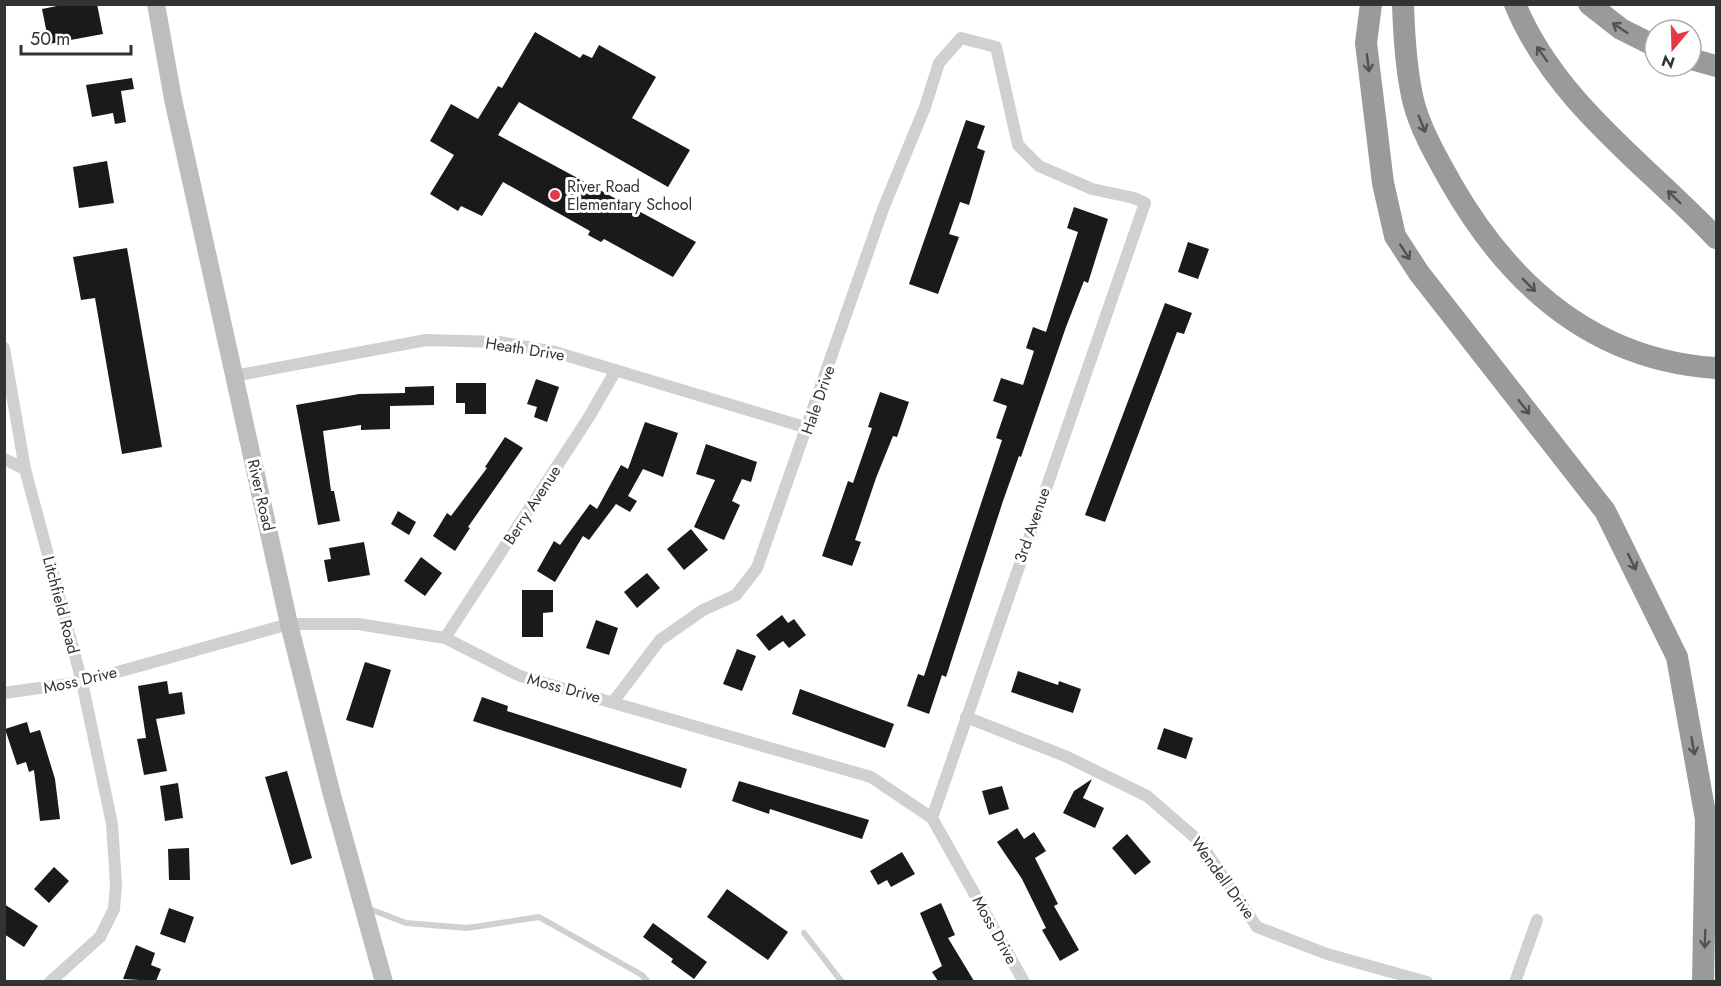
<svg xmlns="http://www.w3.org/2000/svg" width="1721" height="986" font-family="Jost,sans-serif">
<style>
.building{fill:#1a1a1a}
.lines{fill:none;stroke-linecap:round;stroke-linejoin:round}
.lane{stroke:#d0d0d0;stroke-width:6}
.street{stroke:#d0d0d0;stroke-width:12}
.secondary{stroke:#bdbdbd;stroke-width:18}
.highway{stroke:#9a9a9a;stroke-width:22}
.oneway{stroke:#525252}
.poi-dot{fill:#e63946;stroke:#fff;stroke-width:2}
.labels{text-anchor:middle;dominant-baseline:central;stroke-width:6;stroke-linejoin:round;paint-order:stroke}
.poi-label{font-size:16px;fill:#333;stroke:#fff;text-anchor:start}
.street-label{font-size:16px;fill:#333;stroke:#fff}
</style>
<rect width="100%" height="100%" fill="#fff"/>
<path class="building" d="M67,4H97L103,34L49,44L42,9Z
M535,32L580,58L583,54L592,58L599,45L656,77L632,118L690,150L668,187L519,102L498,135L696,242L673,277L604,239L601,242L588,235L590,231L503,182L482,216L461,206L458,211L430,194L454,155L430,141L451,104L478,119L498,86L502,88Z
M132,78L134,89L121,91L126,122L115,124L113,113L92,117L86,85Z
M966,120L985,126L977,148L985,151L969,205L960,202L949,234L959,237L938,294L909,284Z
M107,161L114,203L79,208L73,167Z
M1074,207L1108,219L1088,283L1084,281L1066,327L1021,457L1019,456L1003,501L946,677L942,675L929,714L907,706L918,674L924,676L1002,440L996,438L1007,406L993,401L1001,378L1023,385L1034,351L1026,348L1033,327L1046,332L1078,232L1067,228Z
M1188,242L1209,249L1198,279L1178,272Z
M127,248L162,447L122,454L95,298L81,300L73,257Z
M1165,303L1192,313L1184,334L1177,332L1105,522L1085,515Z
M536,379L559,387L547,422L534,417L537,407L527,404Z
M456,383H486V414H465V403H456Z
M434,386V405L390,406V429L361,430V425L323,431L331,491H334L340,521L318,525L296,405L359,394L405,393V387Z
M880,392L909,402L897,437L893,436L876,478L855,540L861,542L852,566L822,556L848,481L853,483L872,428L868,427Z
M645,422L678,433L663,477L643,469L628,496L637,501L630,512L616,504L589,540L583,536L555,582L537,571L554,541L560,545L590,504L597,509L621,465L628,469Z
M505,437L523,448L468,527L470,528L455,551L433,536L447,513L451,516L487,468L485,467Z
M706,444L757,462L751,482L742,479L732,501L740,505L724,540L694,527L715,480L696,474Z
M398,511L416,522L409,535L391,524Z
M691,529L708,550L684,570L667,549Z
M364,542L370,575L328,582L324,560L331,559L329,548Z
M421,557L442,573L425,596L404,581Z
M647,573L660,588L637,608L624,592Z
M522,590H553V612L543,613V637H522Z
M782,615L788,623L794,619L806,635L789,648L783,641L769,651L756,635Z
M596,620L618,628L609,655L586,648Z
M737,649L756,656L742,691L723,684Z
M365,662L391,670L373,728L346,720Z
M1018,671L1058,685L1059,681L1081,689L1073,713L1011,692Z
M167,681L169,694L182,692L185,714L156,719L167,771L144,775L137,739L146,738L138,686Z
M800,689L894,724L885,748L792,714Z
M482,697L508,706L507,711L687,769L681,788L473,721Z
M27,722L30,733L40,730L55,779L60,819L40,821L34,770L29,772L26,762L17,765L5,729Z
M1164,728L1193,738L1186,759L1157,749Z
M287,771L312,858L291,865L265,777Z
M1092,779L1083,798L1104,808L1095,828L1063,813L1074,791Z
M739,781L869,820L862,839L770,809L769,814L732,801Z
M178,783L183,818L165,821L160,786Z
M1002,786L1009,809L989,815L982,791Z
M1017,828L1024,839L1034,832L1046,851L1035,858L1058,904L1054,906L1079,950L1060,961L1042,930L1046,928L1022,879L997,842Z
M1127,834L1151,862L1135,875L1112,848Z
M189,848L190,880H169L168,849Z
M902,852L915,874L891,887L887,880L878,885L870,871Z
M54,867L69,881L49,903L34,889Z
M727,889L788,932L768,960L707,917Z
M941,903L955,935L948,938L974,981H938L932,972L942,966L920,913Z
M4,904L38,926L24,947L4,934Z
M169,908L194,917L185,943L160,934Z
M653,923L707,962L694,979L671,962L673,959L643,937Z
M136,945L155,953L151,965L161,969L156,981L123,979Z"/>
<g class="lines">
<path class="lane" d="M367,908L406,923L467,928L539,917L642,975L648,982
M804,933L842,982"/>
<path class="street" d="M4,348L25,469L82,682L112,824L116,884L114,909L100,937L50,982
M234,376L426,340L499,342L555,352L808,428
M4,459L25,469
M445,638L589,417L616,370
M4,693L82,682L289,624H358L445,638L520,676L871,777L932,818L1024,982
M613,702L660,640L703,610L736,595L757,568L883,209L925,107L939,63L961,38L996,47L1018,145L1039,166L1092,189L1134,198L1145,203L932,818
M966,717L1065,756L1147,796L1199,841L1257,927L1327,954L1427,982
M1515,982L1537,920"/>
<path class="secondary" d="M156,4L173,99L289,624L332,795L384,982"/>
<path class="highway" d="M1371,4L1366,43L1383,183L1395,236L1419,273L1605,511L1677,657L1706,819L1703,982
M1403,4C1404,36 1406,70 1413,100C1420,129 1437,158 1451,183C1510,286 1594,360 1716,368
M1515,4C1555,102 1646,164 1716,238
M1589,4L1621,29L1655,46
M1691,59L1716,66"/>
</g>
<defs><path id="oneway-shaft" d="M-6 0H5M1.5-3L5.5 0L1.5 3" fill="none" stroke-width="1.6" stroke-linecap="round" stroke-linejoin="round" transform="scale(1.5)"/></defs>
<g class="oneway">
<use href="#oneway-shaft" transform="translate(1620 28) rotate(-147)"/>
<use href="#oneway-shaft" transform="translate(1542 54) rotate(-125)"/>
<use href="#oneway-shaft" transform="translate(1368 63) rotate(83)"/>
<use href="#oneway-shaft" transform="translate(1422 124) rotate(68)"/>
<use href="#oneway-shaft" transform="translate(1674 197) rotate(-136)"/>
<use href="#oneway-shaft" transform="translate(1405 252) rotate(57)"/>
<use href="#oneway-shaft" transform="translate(1529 285) rotate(45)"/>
<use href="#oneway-shaft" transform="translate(1524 407) rotate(52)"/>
<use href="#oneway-shaft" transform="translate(1632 562) rotate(64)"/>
<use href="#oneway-shaft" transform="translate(1693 746) rotate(80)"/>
<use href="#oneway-shaft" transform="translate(1705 939) rotate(92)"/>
</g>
<circle class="poi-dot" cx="555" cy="195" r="6"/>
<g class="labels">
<g class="poi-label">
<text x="567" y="186">River Road<tspan x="567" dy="18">Elementary School</tspan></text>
</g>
<g class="street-label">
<text transform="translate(525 349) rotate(9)">Heath Drive</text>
<text transform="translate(818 400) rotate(-71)">Hale Drive</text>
<text transform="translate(261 495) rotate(77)">River Road</text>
<text transform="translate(532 505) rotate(-57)">Berry Avenue</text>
<text transform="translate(1032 525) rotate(-71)">3rd Avenue</text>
<text transform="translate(61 605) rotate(75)">Litchfield Road</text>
<text transform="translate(80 680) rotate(-13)">Moss Drive</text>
<text transform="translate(564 688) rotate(15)">Moss Drive</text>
<text transform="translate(1223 878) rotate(54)">Wendell Drive</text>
<text transform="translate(995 930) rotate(61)">Moss Drive</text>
</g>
</g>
<rect width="1721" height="986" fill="none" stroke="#333333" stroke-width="12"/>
<g transform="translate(1673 48) rotate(199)"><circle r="28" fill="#ffffff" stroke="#adadad" stroke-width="1.5"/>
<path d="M0-4.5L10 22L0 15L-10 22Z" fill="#e63946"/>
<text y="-9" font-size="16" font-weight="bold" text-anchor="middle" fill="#333333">N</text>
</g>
<path d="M21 45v9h110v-9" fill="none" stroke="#333333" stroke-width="3"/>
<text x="30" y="45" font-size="18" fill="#333333" stroke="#ffffff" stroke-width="4.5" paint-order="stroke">50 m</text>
</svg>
